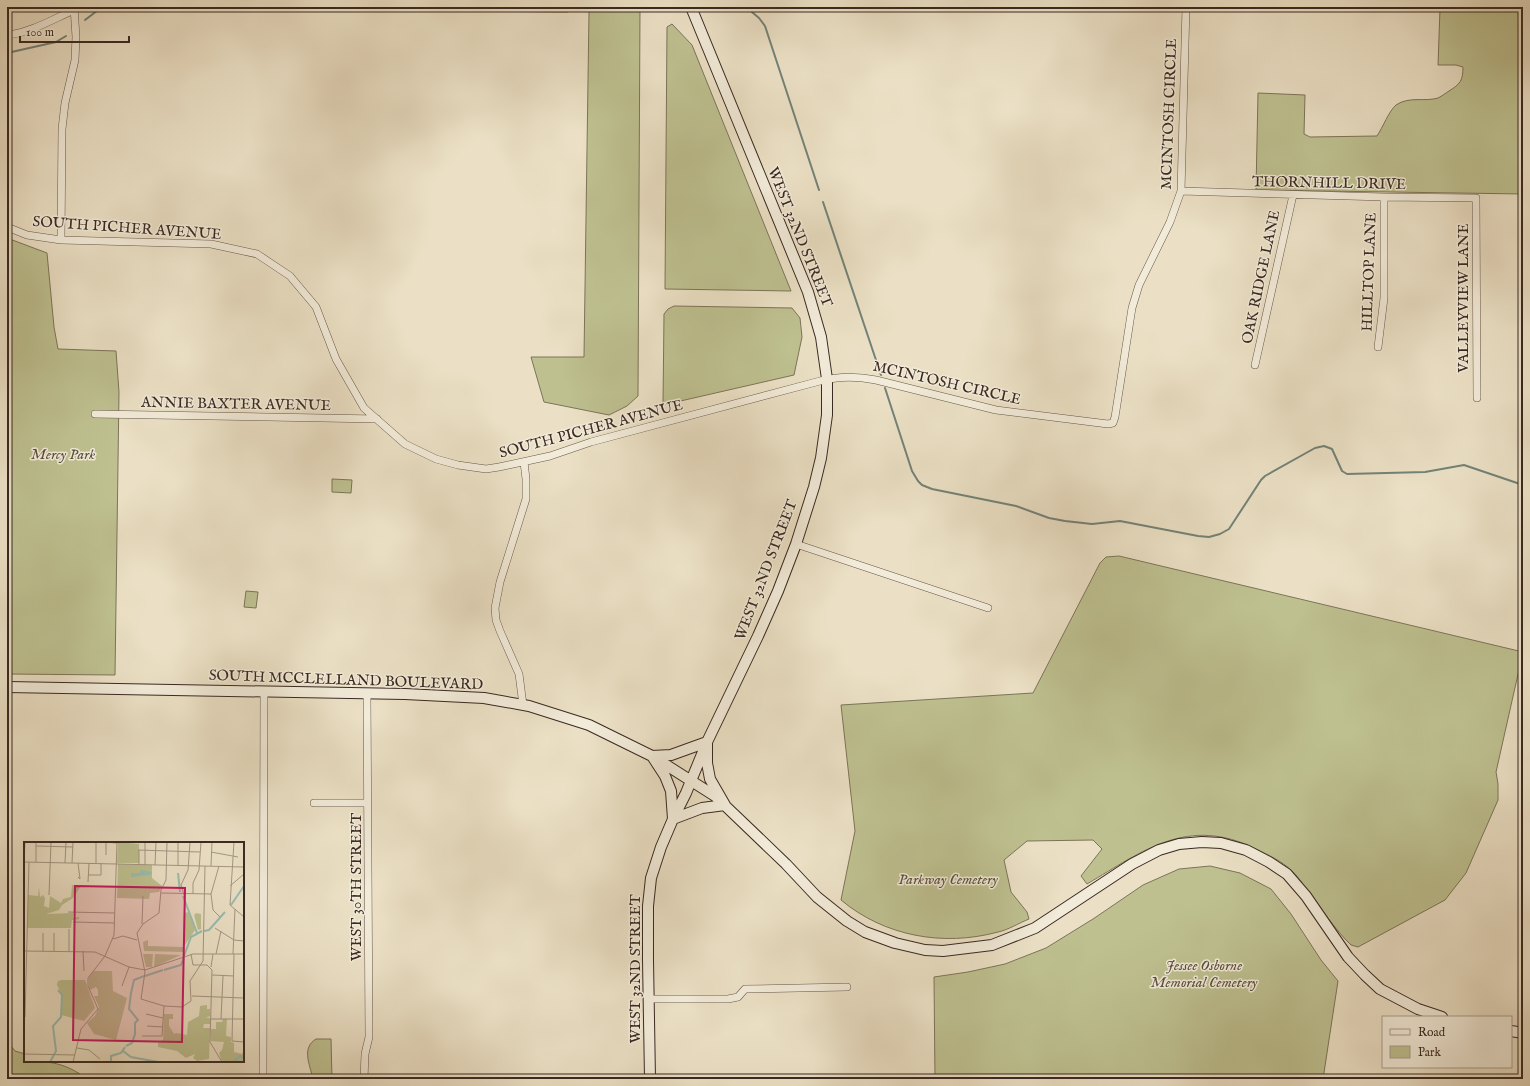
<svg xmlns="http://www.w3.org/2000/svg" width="1530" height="1086" font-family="'IM FELL English',serif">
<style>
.green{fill:#bec090;stroke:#7c7459}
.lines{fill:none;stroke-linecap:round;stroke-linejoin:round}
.stream{stroke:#738278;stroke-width:2}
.street-casing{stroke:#66574b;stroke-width:8}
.secondary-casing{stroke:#392922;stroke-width:12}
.street{stroke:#f2ebd9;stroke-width:7}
.secondary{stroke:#f2ebd9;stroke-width:10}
.labels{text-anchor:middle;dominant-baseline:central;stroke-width:3;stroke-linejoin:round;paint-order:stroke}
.street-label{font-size:15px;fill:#392922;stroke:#f2ebd9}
.park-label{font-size:15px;font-style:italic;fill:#5a4f3e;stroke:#f2ebd9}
.inset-river{fill:none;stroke:#99bdb1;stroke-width:2}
.inset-road{fill:none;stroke:#a49784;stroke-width:1}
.view{fill:#c2185b;fill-opacity:0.15;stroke:#c2185b;stroke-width:2}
.inset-edge{fill:none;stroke:#392922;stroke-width:2}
</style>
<rect width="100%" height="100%" fill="#ebe0c5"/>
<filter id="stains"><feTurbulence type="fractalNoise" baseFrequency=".005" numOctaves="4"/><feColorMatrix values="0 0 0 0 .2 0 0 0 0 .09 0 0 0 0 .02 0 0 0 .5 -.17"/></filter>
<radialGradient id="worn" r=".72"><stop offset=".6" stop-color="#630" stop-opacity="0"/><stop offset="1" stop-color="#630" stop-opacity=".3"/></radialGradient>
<path class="green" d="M252,7H568V12L252,9Z
M590,7H640L638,396L627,406L609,415L544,402L531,357H584L589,12Z
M1442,7H1523V194L1256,190L1258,93L1305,95L1304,134L1310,137L1377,136C1383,127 1389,111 1396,105C1409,96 1425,102 1438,98C1442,96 1446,93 1449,91C1460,84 1463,81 1463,67L1456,65H1438L1440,9Z
M672,24L692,45L791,291L665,289L667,27Z
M7,238L47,253L54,327L58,349L116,351L119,392L115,675L7,674Z
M674,306L792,308L800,318L802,337L794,375L663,405L664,314L668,309Z
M332,479L352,480L351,493L332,492Z
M1119,556L1523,652L1496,772L1498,784V800L1466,873L1445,900L1358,947L1351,945C1335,930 1319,905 1305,887C1301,882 1297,875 1292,871C1282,861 1268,855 1256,849C1188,815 1143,851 1087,884L1081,876L1102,849L1093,840L1027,841L1004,860L1011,892L1027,912L1029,919C1019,923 1008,930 998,932C943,947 884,936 841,900L855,831L841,705L1033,693L1100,563L1106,557Z
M246,591L258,592L256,608L244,607Z
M1210,866L1240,873L1271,889L1291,914L1321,960L1338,981L1323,1079H935L934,977L968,972L1005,964L1046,948L1093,919L1143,885L1179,869Z
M316,1039H331L332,1079H313C310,1065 301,1048 316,1039Z
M7,1041L15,1051L25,1054V1061C50,1061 66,1063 87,1079H7Z"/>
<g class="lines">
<path class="stream" d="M746,7L759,18L765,26L819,190
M85,20L102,7
M7,53L56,42L66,36
M823,202L881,375
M885,388L912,471L918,481L922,485L932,489L1016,506L1049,518L1065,521L1092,524L1120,521L1198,536L1209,537L1220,534L1229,529L1261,480L1265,476L1315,448L1324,446L1332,449L1342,471L1347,474L1425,472L1464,465L1523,485"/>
<defs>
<path id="street" d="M7,35C30,33 53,19 74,10
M1181,191L1384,197L1476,198L1477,398
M7,227L27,235L61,240L211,244L257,254L290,276L316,307L336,359L364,408L405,444L436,459L458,465L486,469L499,467L550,456L591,442L820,381C839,376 857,376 876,380L996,410L1108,424L1113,423L1115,417L1132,308L1139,285L1170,222L1181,191L1186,7
M61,240L62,129L65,103L75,60L76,37L74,7
M1378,347L1384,298V197
M1255,365L1293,195
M95,414L377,419
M796,544L988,608
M523,705L519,674L500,631L496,620L495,608L500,582L526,499V479L524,462
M314,803H368
M649,999H728L738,997L745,989L847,987
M263,1079L264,692
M364,1079L365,1054L369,1037L367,694"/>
<path id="secondary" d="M7,687L405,694L484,698L529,706L589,725L652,756L715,796L786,864L817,897L847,921L865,932L895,943L925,950L943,951L992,945L1035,928L1132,864L1159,850L1179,844L1202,842L1221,843L1246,850L1269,862L1287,874L1306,896L1348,957L1365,975L1380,989L1418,1009L1442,1017
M707,742V763L710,779L725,805L702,808L673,819L671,791L665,776L652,756L671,755Z
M1511,1031L1523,1033
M650,1079L648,960V906L651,878L661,847L673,819L686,793L707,742L758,636L778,591L796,544L814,487L821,458L827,415V379L821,337L808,292L691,7"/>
</defs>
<use href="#street" class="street-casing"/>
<use href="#secondary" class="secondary-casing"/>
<use href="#street" class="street"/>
<use href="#secondary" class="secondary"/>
</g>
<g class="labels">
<g class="street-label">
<text transform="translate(1169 114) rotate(-88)">MCINTOSH CIRCLE</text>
<text transform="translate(1329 183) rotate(1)">THORNHILL DRIVE</text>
<text transform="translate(127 228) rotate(4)">SOUTH PICHER AVENUE</text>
<text transform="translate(800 237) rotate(68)">WEST 32ND STREET</text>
<text transform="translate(1369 272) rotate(-88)">HILLTOP LANE</text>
<text transform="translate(1261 277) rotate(-78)">OAK RIDGE LANE</text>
<text transform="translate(1463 298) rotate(-90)">VALLEYVIEW LANE</text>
<text transform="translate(947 383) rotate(13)">MCINTOSH CIRCLE</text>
<text transform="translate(236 404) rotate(1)">ANNIE BAXTER AVENUE</text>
<text transform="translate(591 429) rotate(-15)">SOUTH PICHER AVENUE</text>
<text transform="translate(766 570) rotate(-69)">WEST 32ND STREET</text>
<text transform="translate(346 680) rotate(2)">SOUTH MCCLELLAND BOULEVARD</text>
<text transform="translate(356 887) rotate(-90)">WEST 30TH STREET</text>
<text transform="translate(635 969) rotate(-90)">WEST 32ND STREET</text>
</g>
<g class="park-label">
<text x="63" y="454">Mercy Park</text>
<text x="948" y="879">Parkway Cemetery</text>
<text x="1204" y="965">Jessee Osborne<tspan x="1204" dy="17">Memorial Cemetery</tspan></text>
</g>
</g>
<g transform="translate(24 842)">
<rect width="220" height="220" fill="#ebe0c5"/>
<path d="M94,0L115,2V21H93ZM94,22L128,23V36L138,44L135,50L126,51L125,57L93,56ZM48,43L57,44L49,56L38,63L35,68L22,72L49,71V76L55,75V77L48,78L47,86H3L4,53L14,54L15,45L16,55L19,53L21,56L20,64L25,66L26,54L37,61L39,57L47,55ZM165,70L171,88L161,103H159L160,71ZM172,71L177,72V87L174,88L170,73ZM124,98V104L159,105V110L120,109L119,100ZM119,112H129L128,125H122ZM131,112L157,113L130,125ZM69,129H88L89,149L103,156L92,198L70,192L63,181L71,174L75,165L70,154H74V148L72,145L66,148L65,145V135ZM38,138H61L71,166L60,179L37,173V151L33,143L34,139ZM183,163V167H186V174L182,176H186V182H180L179,186H186L185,217L173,219L169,216L171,212L162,216L153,209L134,205V201L139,198L140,172H149V177H145V184L150,192L152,191L163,193L164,180L175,174L176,164ZM199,177H203L202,194L207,195V200L210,201V210L218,212L220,208V220H198L195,211L198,208L200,200L187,199V187H192V180H198Z" fill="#bec090"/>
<path d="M117,28L128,30L126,33L107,35V31H115Z" fill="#99bdb1"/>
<path class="inset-river" d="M154,31L156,50M159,54L173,91M207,63L220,44M180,89L185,88L201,70M160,114L167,95L178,89M140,128L157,123L160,116M121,134L139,128M102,204L108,201L111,192V181L114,178L105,167L107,151L110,138L120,134M99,209L107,215L134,220M26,220L32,209L29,184L37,175L38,153L34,148M87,220V214L97,211L101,205M209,220L216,214L220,216"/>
<path class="inset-road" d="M79,0L93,1M143,0L142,38L137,48L135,71L119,82L113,91L121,130L117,157L140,164L158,165L167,159L166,139L179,119L181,24M12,4L49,5M114,8L176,10M187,10L214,15M82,13V0M0,20L92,22M0,20L1,0M12,20V0M41,21L42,0M48,21L49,0M72,21V0M92,22L220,25M115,23V8M121,23V0M131,23L132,0M154,23V0M187,24L188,0M195,24L187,52L189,68L196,75M64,33H77V21M54,35L56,37L54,21M64,40L65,21M206,44L220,32M137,51L187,52M169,52V41L175,28L177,0M25,53L27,0M160,53L157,43L164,28L166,0M206,63L210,0M206,63L220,75M44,70L91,71M49,80L90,81M118,82L119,54M191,86L210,98L220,99M89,97L99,94L113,98M0,109L71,110L105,125L121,128L169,112H220M19,109V91M30,109V91M45,109V87M59,109L60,129M167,112L169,123H183L188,128L186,200L198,220M192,112L197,89M209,112L211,67M210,112L208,199L220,200M81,114L90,93L93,0M187,125L189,112M188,133L210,134M98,144L105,125M168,154L220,156M122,172L139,176M1,175L5,20M187,177H220M197,177L199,134M123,184L139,185M118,194H138L140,164M53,206L65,208L76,217M0,212L51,213M49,220L57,187L74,167L64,144V136L81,114"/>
<path class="view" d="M51,44L161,46L158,200L49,198Z"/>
<rect width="220" height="220" class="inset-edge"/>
</g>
<rect width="1530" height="1086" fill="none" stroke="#ebe0c5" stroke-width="24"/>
<rect x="8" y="8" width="1514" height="1070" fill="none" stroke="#392922" stroke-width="2"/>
<rect x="12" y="12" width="1506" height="1062" fill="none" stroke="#392922"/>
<rect x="1382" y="1016" width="130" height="52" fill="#f2ebd9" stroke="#a89d90"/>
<rect x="1390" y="1029" width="20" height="6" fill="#f2ebd9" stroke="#a89d90"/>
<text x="1418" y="1036" font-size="12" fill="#392922">Road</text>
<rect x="1390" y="1046" width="20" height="12" fill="#bec090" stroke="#a89d90"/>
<text x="1418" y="1056" font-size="12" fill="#392922">Park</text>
<path d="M20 36v6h109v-6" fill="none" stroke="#392922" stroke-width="2"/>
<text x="26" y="36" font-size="12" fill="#392922" stroke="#f2ebd9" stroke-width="3" paint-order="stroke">100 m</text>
<rect width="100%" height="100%" filter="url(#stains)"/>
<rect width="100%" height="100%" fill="url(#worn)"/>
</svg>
